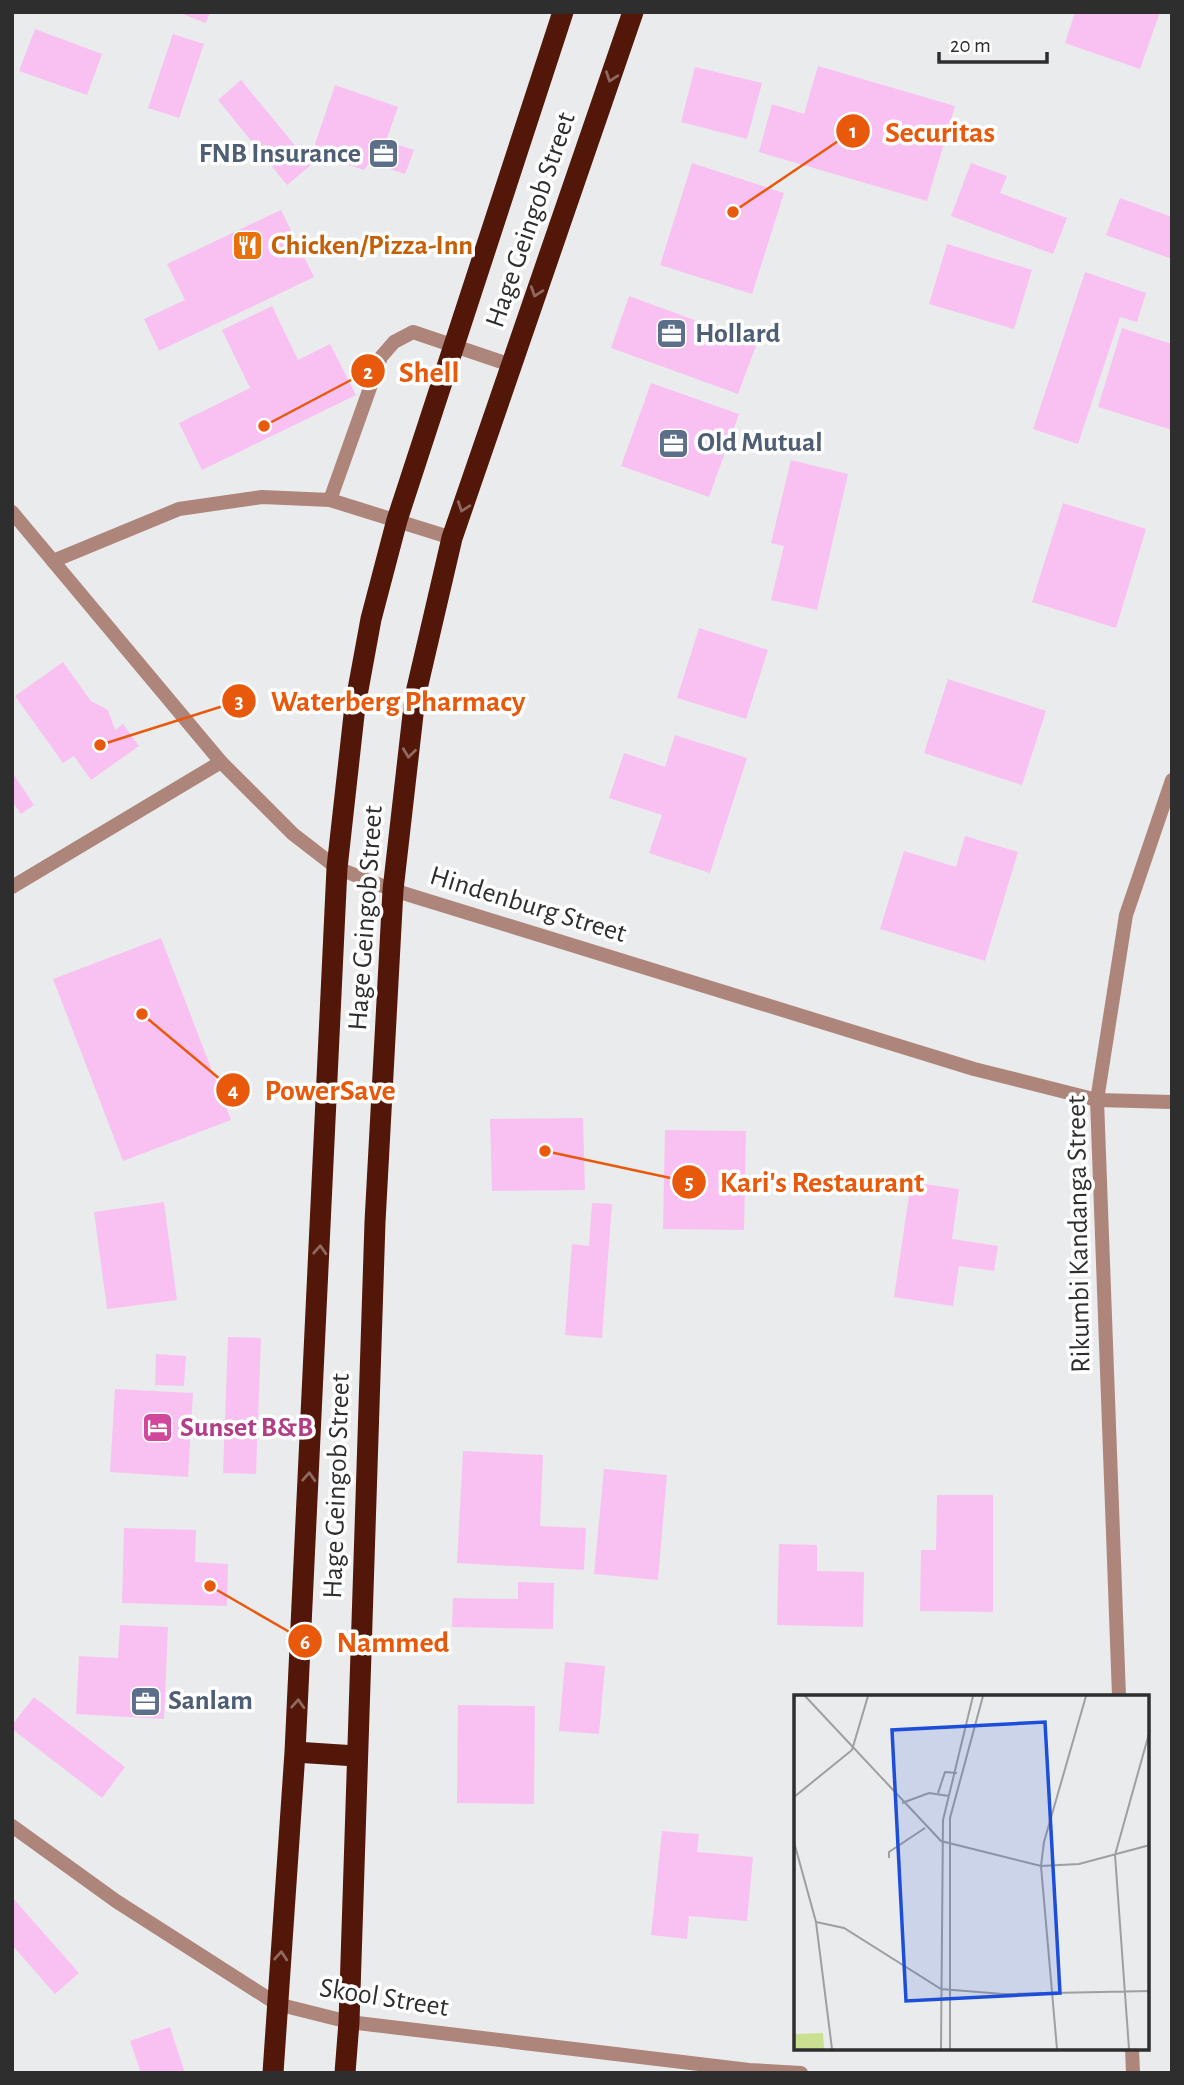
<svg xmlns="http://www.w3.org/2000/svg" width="1184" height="2085" font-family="'Alegreya Sans',sans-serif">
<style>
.building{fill:#f9c1f2}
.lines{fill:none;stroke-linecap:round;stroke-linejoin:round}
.lane{stroke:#ad857b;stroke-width:14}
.street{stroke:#ad857b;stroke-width:14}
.highway{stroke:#521709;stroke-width:21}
.oneway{stroke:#8f685f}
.labels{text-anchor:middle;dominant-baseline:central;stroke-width:7;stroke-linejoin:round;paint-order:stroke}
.service-label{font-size:28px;font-weight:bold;fill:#4e5e75;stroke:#fff;text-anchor:start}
.street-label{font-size:28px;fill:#2e2e2f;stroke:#fff}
.food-label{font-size:28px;font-weight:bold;fill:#c56008;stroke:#fff;text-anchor:start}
.hotel-label{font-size:28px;font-weight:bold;fill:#b23c85;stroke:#fff;text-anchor:start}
.inset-road{fill:none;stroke:#9f9fa1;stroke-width:2}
.view{fill:#1d4ed8;fill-opacity:0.15;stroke:#1d4ed8;stroke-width:3.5}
.inset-edge{fill:none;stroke:#2e2e2f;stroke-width:3.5}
.leader{fill:none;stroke:#e8590c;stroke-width:2.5}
.callout-dot{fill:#e8590c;stroke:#fff;stroke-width:2.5}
.mark-label{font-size:21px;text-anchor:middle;font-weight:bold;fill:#fff}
.callout-label{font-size:30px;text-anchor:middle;font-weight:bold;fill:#e8590c;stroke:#fff;stroke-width:7;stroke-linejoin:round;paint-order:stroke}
</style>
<rect width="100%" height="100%" fill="#eaebed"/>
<path class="building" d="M177,12H210L206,23Z
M1075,12H1160L1140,69L1065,43Z
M35,29L102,54L87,95L19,71Z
M173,34L204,44L179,118L148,108Z
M818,66L955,106L927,201L759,152L772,104L804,114Z
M695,67L762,83L747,139L681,122Z
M241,80L311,165L287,185L218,100Z
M335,85L398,107L386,141L414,150L405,174L370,162L364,170L312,153Z
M692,163L784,193L752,294L660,265Z
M971,163L1007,176L1000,193L1067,218L1053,254L951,216Z
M1120,198L1172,217V259L1106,235Z
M281,210L314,277L159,351L144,319L185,300L167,264Z
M947,244L1032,270L1014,329L929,304Z
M1085,272L1146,293L1137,322L1120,317L1078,444L1033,429Z
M629,296L757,343L738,394L611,348Z
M272,306L298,360L330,344L356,395L202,470L179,423L250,388L222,330Z
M1122,328L1172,344V430L1098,407Z
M651,383L739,414L709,497L621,466Z
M791,460L848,474L817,610L771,600L784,546L771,543Z
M1063,503L1146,529L1116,628L1032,602Z
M699,628L768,650L746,719L677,698Z
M63,662L91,701L108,710L115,730L123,724L139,746L91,780L74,756L63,763L15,696Z
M948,679L1046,711L1022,785L924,753Z
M675,735L747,758L710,873L649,853L662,815L609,798L624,753L665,767Z
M12,772L34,805L21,814L12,801Z
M965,836L1018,852L985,961L880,929L904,851L956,867Z
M161,938L231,1120L123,1161L53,979Z
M583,1118L585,1190L492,1191L490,1119Z
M665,1130L746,1131L744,1230L663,1229Z
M911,1182L959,1189L952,1239L998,1246L994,1271L959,1266L953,1306L894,1297Z
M164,1202L177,1300L107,1309L94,1212Z
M592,1203L612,1204L602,1338L565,1335L572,1244L589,1246Z
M228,1337L261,1338L256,1474L223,1473Z
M156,1354L186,1356L184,1386L155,1385Z
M115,1389L193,1393L188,1477L110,1472Z
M463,1451L543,1455L540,1526L586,1528L584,1570L457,1563Z
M604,1469L667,1475L658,1580L594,1574Z
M937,1495H993V1612L920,1611L921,1550H936Z
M124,1528L196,1530L195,1562L228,1564L227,1606L122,1603Z
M779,1544L817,1545V1571L864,1572L863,1627L777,1625Z
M518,1582L554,1583L553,1629L452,1627L453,1598L518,1599Z
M120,1625L168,1627L164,1719L76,1714L79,1656L118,1658Z
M565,1662L605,1666L599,1734L559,1731Z
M34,1697L125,1767L102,1798L12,1729V1725Z
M458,1705L535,1706L534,1804L457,1803Z
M662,1831L699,1834L697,1852L753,1857L747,1921L689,1916L687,1939L651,1935Z
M12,1897L79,1973L55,1994L12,1945Z
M170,2027L185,2073H141L130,2041Z"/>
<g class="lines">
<path class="lane" d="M330,500L381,357L394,342L413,332L511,365
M53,561L179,509L262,497L330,500L452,538
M12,887L221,762"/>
<path class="street" d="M12,512L221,762L293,834L337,868L393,890L974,1069L1097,1100L1172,1102
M1119,1696L1097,1100L1126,915L1172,780
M12,1826L116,1901L277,2004L349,2022L749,2070L801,2073
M1132,2048L1133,2073"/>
<path class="highway" d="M295,1752L356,1756
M273,2073L295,1752L337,868L355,706L371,619L397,520L563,12
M345,2073L349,2022L375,1222L393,890L415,697L452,538L633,12"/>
</g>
<defs><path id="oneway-chevron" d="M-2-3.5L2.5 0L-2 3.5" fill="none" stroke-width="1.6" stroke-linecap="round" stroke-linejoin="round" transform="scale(1.75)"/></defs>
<g class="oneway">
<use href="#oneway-chevron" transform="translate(611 77) rotate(109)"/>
<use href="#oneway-chevron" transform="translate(536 292) rotate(109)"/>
<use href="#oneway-chevron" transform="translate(463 507) rotate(109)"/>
<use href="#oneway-chevron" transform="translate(409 753) rotate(97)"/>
<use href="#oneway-chevron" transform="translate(320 1250) rotate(-87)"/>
<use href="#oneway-chevron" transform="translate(309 1477) rotate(-87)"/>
<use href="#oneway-chevron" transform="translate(298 1704) rotate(-87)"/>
<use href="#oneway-chevron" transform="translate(281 1956) rotate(-86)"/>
</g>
<defs>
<symbol id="office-square" viewBox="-11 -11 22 22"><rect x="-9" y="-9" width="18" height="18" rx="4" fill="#5c6f8a" stroke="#fff"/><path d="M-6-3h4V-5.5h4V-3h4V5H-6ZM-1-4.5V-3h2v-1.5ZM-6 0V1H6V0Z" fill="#fff"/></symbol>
<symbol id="restaurant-square" viewBox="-11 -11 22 22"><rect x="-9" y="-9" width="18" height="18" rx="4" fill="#e8710a" stroke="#fff"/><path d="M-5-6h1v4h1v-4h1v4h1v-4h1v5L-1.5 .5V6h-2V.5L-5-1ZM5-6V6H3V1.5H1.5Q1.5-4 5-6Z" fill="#fff"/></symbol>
<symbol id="hotel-square" viewBox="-11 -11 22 22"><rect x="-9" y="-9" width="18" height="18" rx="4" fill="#d1479c" stroke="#fff"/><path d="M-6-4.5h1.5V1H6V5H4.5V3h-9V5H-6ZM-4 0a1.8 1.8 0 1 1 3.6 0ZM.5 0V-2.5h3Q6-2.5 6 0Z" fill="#fff"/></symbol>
</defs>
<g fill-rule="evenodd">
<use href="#office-square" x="366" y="136" width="35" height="35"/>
<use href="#restaurant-square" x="230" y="228" width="35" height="35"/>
<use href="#office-square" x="654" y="316" width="35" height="35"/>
<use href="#office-square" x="656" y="426" width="35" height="35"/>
<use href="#hotel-square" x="140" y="1410" width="35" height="35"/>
<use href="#office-square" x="128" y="1684" width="35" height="35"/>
</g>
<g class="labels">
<g class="service-label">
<text x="361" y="154" text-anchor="end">FNB Insurance</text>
<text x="695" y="334">Hollard</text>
<text x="697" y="443">Old Mutual</text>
<text x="168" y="1701">Sanlam</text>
</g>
<g class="street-label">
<text transform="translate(531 220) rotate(-71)">Hage Geingob Street</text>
<text transform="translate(528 905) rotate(17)">Hindenburg Street</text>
<text transform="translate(366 918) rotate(-86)">Hage Geingob Street</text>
<text transform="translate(1079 1234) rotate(-91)">Rikumbi Kandanga Street</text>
<text transform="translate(337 1486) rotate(-88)">Hage Geingob Street</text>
<text transform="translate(384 1998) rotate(9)">Skool Street</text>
</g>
<g class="food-label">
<text x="271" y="246">Chicken/Pizza-Inn</text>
</g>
<g class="hotel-label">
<text x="180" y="1428">Sunset B&amp;B</text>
</g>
</g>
<g transform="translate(794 1695)">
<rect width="355" height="355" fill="#eaebed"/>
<path d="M29,338L30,354H0V339Z" fill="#c8e090"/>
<path class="inset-road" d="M11,1L147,146L247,171L285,169L356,150M58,55L74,1M144,98L151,77L163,78M0,102L58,55M108,108L135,98L155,101M0,147L22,227L38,354M95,163V157L131,133M22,227L50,233L147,294L209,299L356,296M147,354L149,125L179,1M156,354V123L189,1M263,354L247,171L250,147L292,1M335,354L321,160L356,35"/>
<path class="view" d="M251,27L266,298L112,306L98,35Z"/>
<rect width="355" height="355" class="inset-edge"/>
</g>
<path class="leader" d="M733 212L853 131M264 426L368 371M100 745L239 701M142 1014L233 1090M545 1151L689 1182M210 1586L305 1641"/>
<g class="callout-dot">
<circle cx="733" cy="212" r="7"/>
<circle cx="264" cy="426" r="7"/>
<circle cx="100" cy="745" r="7"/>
<circle cx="142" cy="1014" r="7"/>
<circle cx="545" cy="1151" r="7"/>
<circle cx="210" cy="1586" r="7"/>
<circle cx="853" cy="131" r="18"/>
<circle cx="368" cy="371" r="18"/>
<circle cx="239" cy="701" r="18"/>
<circle cx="233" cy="1090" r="18"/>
<circle cx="689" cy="1182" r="18"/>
<circle cx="305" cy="1641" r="18"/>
</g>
<g class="mark-label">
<text x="853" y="138">1</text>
<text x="368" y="379">2</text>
<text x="239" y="708">3</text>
<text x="233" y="1097">4</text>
<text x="689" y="1189">5</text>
<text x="305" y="1649">6</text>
</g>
<g class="callout-label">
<text x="940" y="142">Securitas</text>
<text x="429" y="382">Shell</text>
<text x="398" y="711">Waterberg Pharmacy</text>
<text x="330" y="1100">PowerSave</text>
<text x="822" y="1192">Kari's Restaurant</text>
<text x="393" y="1652">Nammed</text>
</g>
<rect width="1184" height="2085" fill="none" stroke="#2e2e2f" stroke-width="28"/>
<path d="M939 52v10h108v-10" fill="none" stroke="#2e2e2f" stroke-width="3.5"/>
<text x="950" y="52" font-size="21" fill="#2e2e2f" stroke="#ffffff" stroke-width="5" paint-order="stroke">20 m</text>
</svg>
